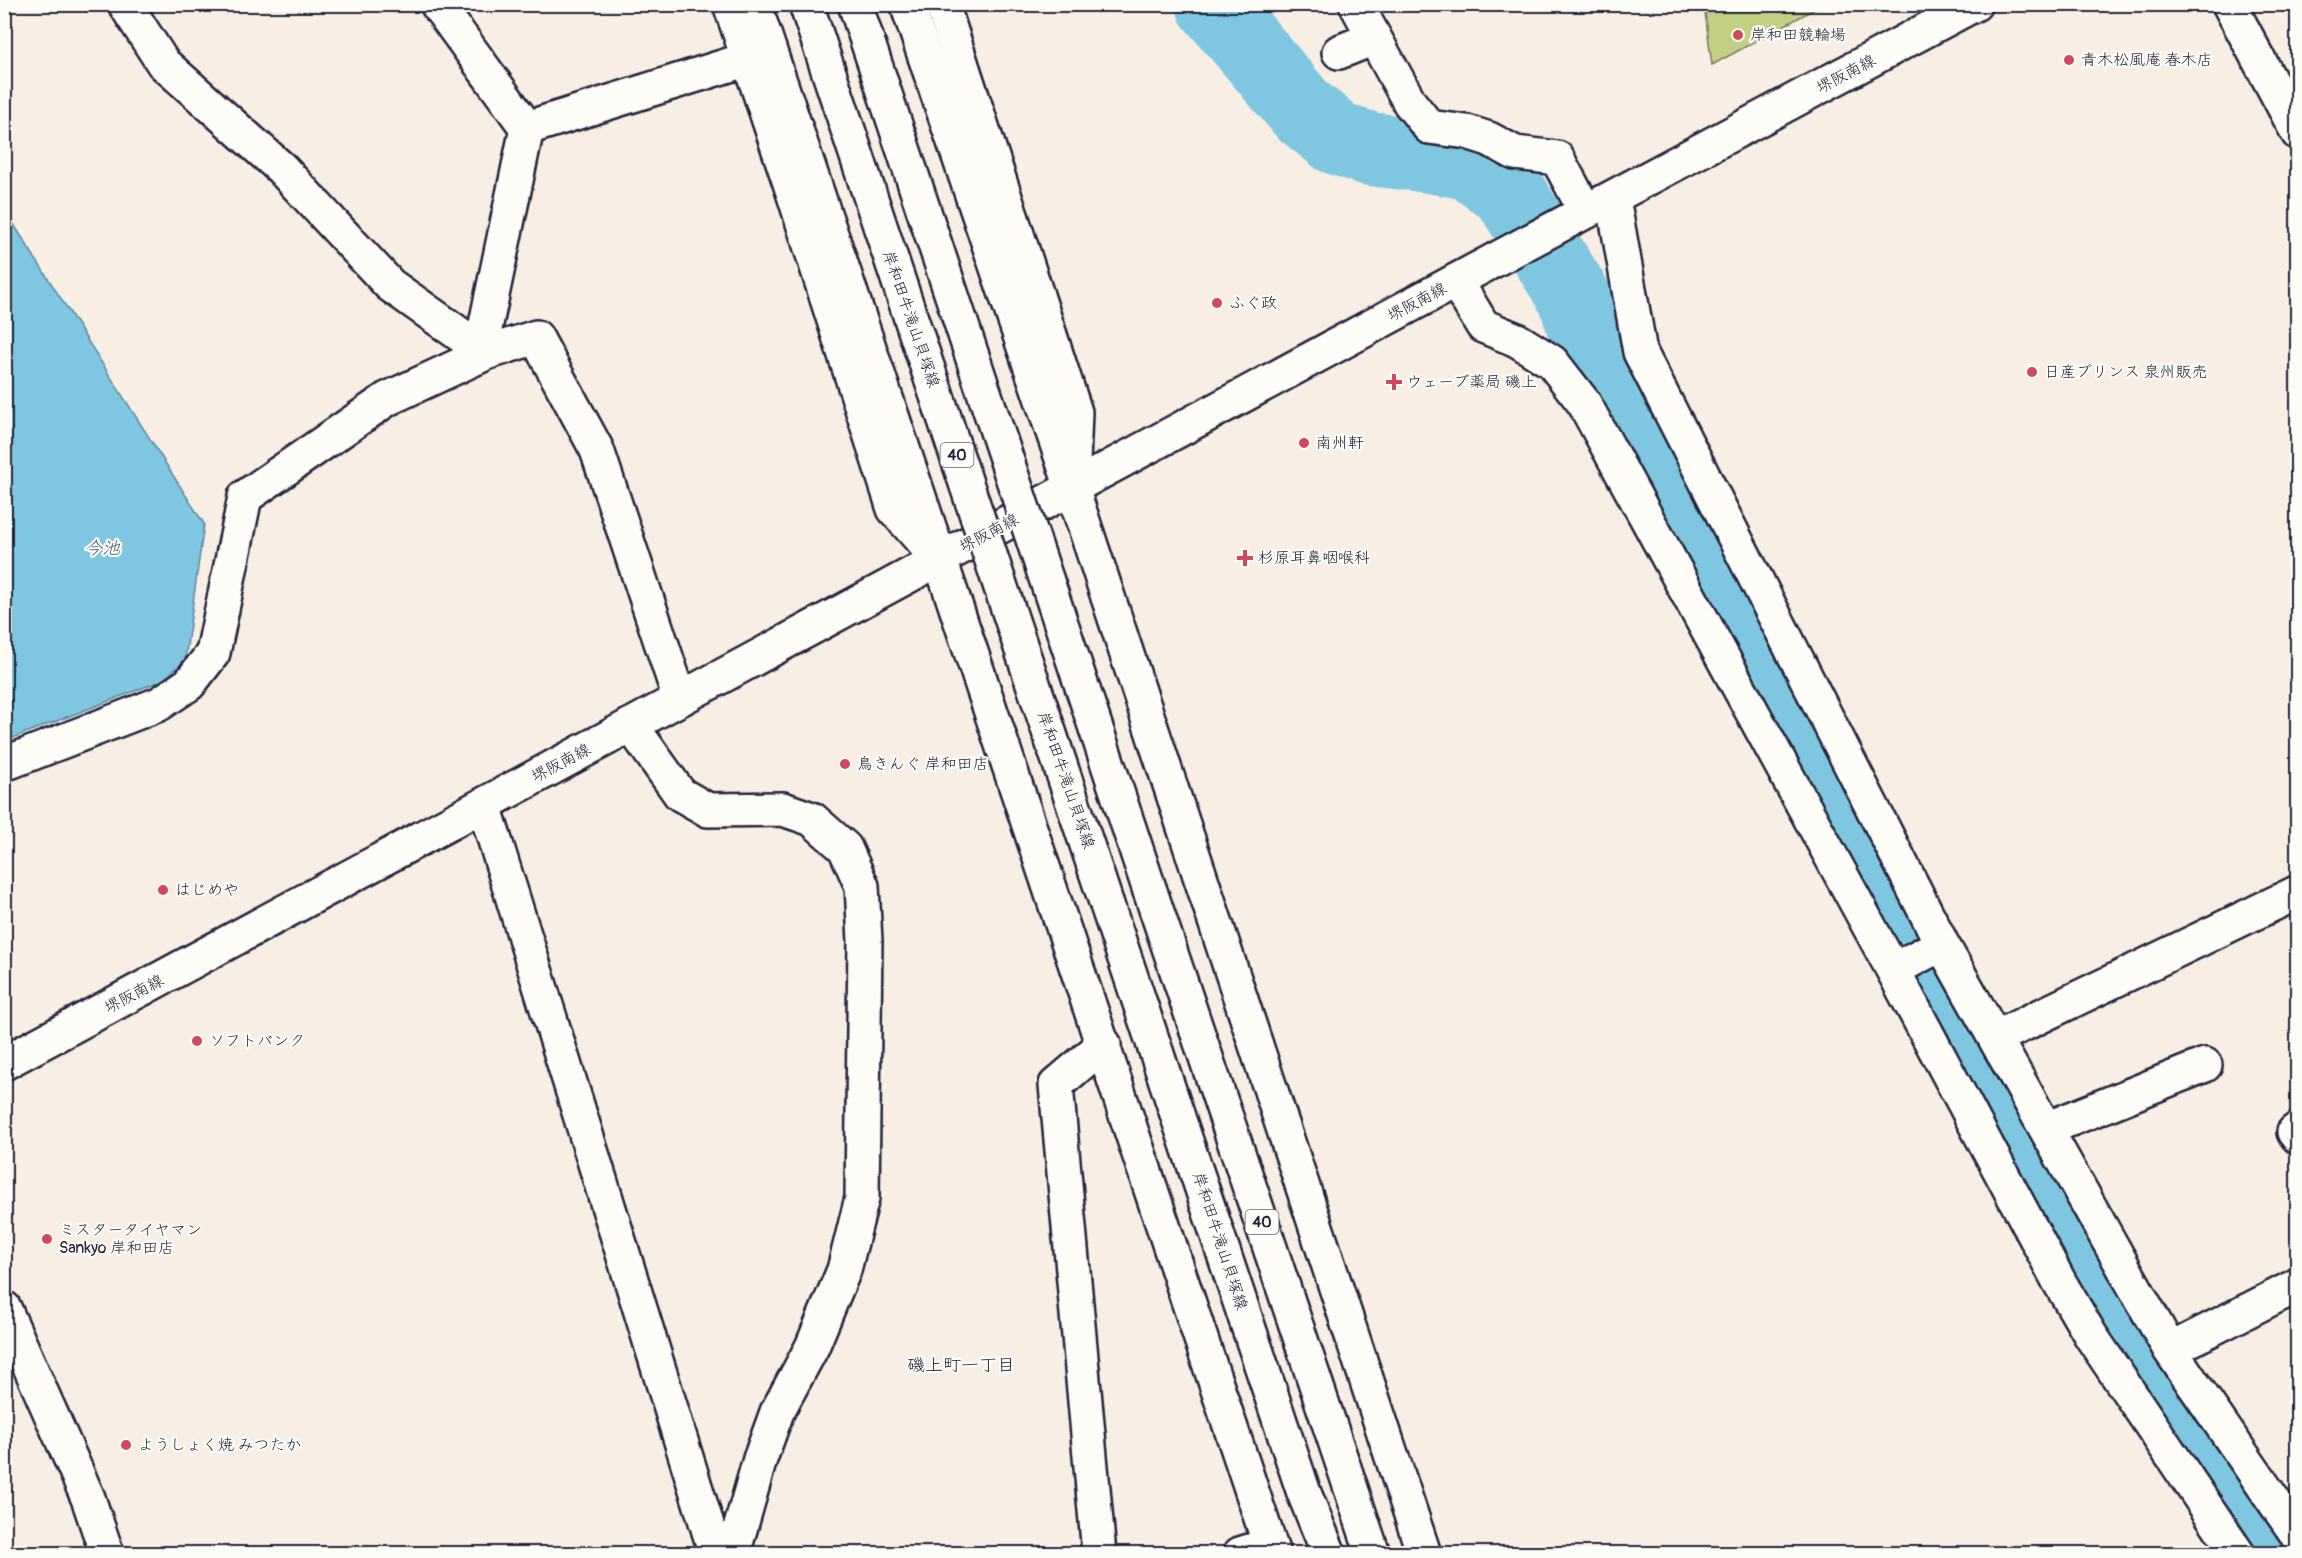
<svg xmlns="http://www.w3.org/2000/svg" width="2302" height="1558" font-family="Pangolin,'Klee One',sans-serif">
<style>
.green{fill:#c3d084;stroke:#727960;stroke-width:1.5}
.water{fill:#7fc7e0;stroke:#5a859e;stroke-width:1.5}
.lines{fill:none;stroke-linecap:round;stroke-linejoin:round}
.river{stroke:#7fc7e0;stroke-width:74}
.minor-casing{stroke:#22223b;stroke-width:38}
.secondary-casing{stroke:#22223b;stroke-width:38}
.primary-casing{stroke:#22223b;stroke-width:38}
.minor{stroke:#fdfcf7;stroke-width:33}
.secondary{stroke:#fdfcf7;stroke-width:33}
.primary{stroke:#fdfcf7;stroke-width:33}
.primary-bridge-casing{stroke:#22223b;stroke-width:38;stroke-linecap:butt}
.primary-bridge{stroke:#fdfcf7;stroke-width:33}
.poi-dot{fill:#d1495b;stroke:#fdfcf7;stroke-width:2}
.labels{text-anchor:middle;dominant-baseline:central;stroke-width:4.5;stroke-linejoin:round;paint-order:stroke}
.shield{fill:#fdfcf7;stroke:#646373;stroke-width:1.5}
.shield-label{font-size:15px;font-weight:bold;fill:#22223b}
.poi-label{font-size:16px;fill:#22223b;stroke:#fdfcf7;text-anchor:start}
.street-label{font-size:16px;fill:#22223b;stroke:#fdfcf7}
.water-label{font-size:18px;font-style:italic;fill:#435c75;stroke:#fdfcf7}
.neighbourhood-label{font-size:18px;fill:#22223b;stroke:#fdfcf7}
</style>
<rect width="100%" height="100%" fill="#f8eee3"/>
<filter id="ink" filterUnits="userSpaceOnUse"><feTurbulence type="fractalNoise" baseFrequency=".0167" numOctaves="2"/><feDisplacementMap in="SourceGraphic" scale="12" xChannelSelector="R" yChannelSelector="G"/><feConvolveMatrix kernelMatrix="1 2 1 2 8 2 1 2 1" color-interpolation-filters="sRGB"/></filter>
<g filter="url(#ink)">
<path class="green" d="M1704,5V4L1822,5L1712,65Z"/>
<path class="water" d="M4,209L204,524L185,660L163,680L5,741Z"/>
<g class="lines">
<path class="river" d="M1213,4L1303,111L1337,138L1370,149L1430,156L1469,163L1509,192L1575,298L1591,351L2021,1157L2099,1297L2126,1340L2274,1554"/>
<defs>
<path id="minor" d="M125,4L163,63L281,168L390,285L486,353L536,337L597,450L680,699
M437,4L527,128
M730,4L795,198L894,509L939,560
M942,4L1075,412L1072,488
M1356,4L1410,103L1429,127L1467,132L1489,139L1515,153L1557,158L1586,212
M2229,4L2298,133
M1339,52L1374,38
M1613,198L1640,352L1942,944L2170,1350L2298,1536
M1456,281L1483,326L1517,340L1552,362L1584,403L1893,970L2060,1283L2091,1336L2238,1554
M631,725L680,794L708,810L783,809L812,819L845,848L862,886L865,941L862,1198L844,1270L812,1347L777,1412L760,1459L733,1554
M4,764L159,704L189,684L213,653L245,497L387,399L486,353L485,329L527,128L748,59
M484,805L716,1554
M1893,970L1942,944
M1995,1038L2298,892
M2046,1129L2205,1065
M2298,1129L2294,1132L2298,1137
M4,1308L88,1498L107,1554
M2170,1350L2298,1285
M1099,1554L1056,1085L1104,1044
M1240,1554L1269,1545"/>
<path id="secondary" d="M4,1063L1474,271L1975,4"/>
<path id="primary" d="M754,4L1273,1554
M907,4L1072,488L1424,1554
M1150,891L1373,1554
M1107,905L1304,1493L1329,1554"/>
</defs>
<use href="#minor" class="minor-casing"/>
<use href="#secondary" class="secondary-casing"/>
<use href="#primary" class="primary-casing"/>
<use href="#minor" class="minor"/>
<use href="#secondary" class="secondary"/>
<use href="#primary" class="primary"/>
<defs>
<path id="primary-bridge" d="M806,4L1107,905
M855,4L1150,891"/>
</defs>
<use href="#primary-bridge" class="primary-bridge-casing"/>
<use href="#primary-bridge" class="primary-bridge"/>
</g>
</g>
<g class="poi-dot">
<circle cx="1738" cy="35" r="6"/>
<circle cx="2069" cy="60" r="6"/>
<circle cx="1217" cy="303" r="6"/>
<circle cx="2032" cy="372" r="6"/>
<path d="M1391 373h6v6h6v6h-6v6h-6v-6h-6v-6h6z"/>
<circle cx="1304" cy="443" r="6"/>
<path d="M1242 549h6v6h6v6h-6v6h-6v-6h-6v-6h6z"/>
<circle cx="845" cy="764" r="6"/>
<circle cx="163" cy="890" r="6"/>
<circle cx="197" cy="1041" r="6"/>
<circle cx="47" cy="1239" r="6"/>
<circle cx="126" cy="1445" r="6"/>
</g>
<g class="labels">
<g class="shield">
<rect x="940.5" y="443" width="33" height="24" rx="4.5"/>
<rect x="1245.5" y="1210" width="33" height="24" rx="4.5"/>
</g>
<g class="shield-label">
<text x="957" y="455">40</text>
<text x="1262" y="1222">40</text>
</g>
<g class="poi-label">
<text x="1750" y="35">岸和田競輪場</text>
<text x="2081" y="60">青木松風庵 春木店</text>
<text x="1229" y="303">ふぐ政</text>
<text x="2044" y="372">日産プリンス 泉州販売</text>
<text x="1406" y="382">ウェーブ薬局 磯上</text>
<text x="1316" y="443">南州軒</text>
<text x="1258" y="558">杉原耳鼻咽喉科</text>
<text x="857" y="764">鳥きんぐ 岸和田店</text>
<text x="175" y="890">はじめや</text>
<text x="209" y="1041">ソフトバンク</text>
<text x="59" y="1230">ミスタータイヤマン<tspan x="59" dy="18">Sankyo 岸和田店</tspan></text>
<text x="138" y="1445">ようしょく焼 みつたか</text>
</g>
<g class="street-label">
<text transform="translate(1846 74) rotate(-28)">堺阪南線</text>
<text transform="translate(1417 302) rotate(-28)">堺阪南線</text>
<text transform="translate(911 319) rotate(71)">岸和田牛滝山貝塚線</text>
<text transform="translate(989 533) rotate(-28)">堺阪南線</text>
<text transform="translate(561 763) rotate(-28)">堺阪南線</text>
<text transform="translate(1066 780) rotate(71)">岸和田牛滝山貝塚線</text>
<text transform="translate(134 994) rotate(-28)">堺阪南線</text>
<text transform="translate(1220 1241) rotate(72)">岸和田牛滝山貝塚線</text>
</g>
<g class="water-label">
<text x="102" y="548">今池</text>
</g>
<g class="neighbourhood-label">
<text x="961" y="1365">磯上町一丁目</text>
</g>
</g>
<rect width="2302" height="1558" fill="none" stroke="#fdfcf7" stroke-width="24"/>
<rect x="12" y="12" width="2278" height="1534" fill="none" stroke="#22223b" stroke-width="2" filter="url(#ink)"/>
</svg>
